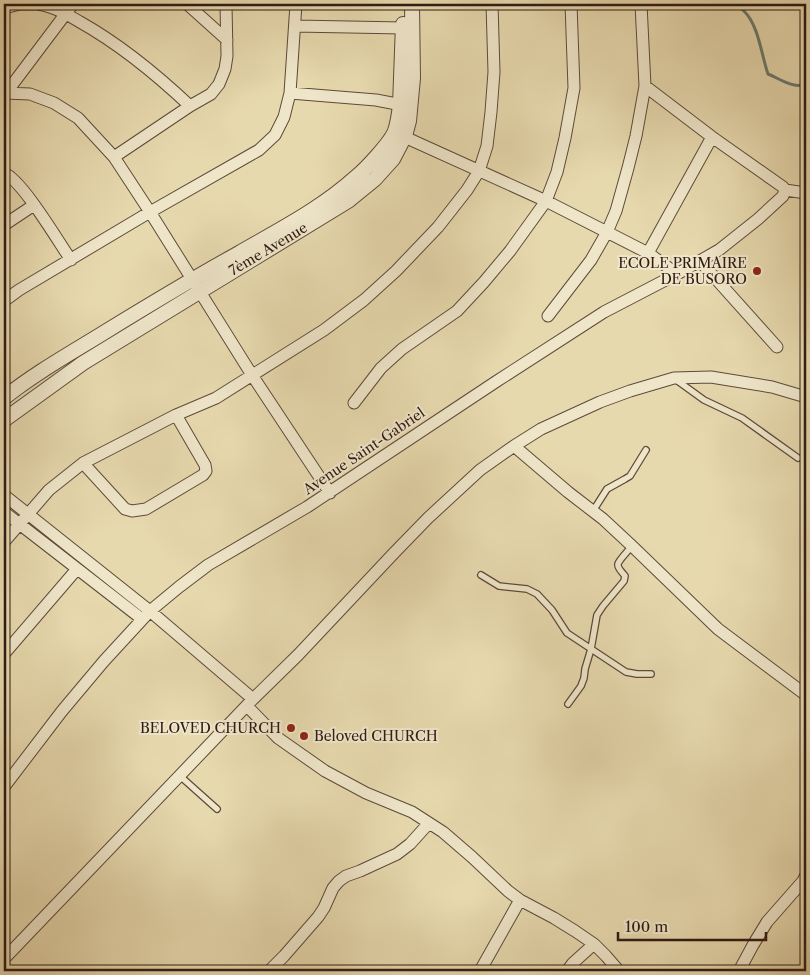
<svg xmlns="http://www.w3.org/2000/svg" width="810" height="975" font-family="'Libre Caslon Text',serif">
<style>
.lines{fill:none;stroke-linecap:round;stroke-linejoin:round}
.stream{stroke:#6d7a70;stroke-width:3}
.service-casing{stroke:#5d4a3a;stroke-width:8}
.minor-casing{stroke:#5d4a3a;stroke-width:13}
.tertiary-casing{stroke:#5d4a3a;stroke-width:16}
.service{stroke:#efe6ca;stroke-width:5.5}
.minor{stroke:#efe6ca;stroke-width:11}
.tertiary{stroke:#efe6ca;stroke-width:14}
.poi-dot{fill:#8f2418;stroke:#efe6ca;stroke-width:2}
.labels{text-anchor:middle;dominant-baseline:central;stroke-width:4;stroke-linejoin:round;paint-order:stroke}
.street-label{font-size:14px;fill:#2f1b14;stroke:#efe6ca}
.poi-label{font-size:14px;fill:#2f1b14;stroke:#efe6ca;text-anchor:end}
</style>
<rect width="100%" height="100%" fill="#e7d9ae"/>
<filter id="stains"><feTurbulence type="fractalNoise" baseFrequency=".004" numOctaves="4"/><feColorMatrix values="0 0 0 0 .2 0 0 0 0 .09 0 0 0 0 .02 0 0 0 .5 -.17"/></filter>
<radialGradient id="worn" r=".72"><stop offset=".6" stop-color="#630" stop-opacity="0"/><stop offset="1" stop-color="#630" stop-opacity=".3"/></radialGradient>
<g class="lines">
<path class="stream" d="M734,4C737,6 741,8 744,11C759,26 761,54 768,74C780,79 792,88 806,85"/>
<defs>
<path id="service" d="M675,379L704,400L742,418L798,458
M593,511L607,489L625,479L630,476L646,450
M481,575L499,586L527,589L537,594L552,610L567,633L626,672L637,674H651
M568,704L581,686L584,678L585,669L591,649L597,615L603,606L624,581L625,576C623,573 617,568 618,564C619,560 629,550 632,546
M180,776L217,809"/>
<path id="minor" d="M37,4C53,6 66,14 80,22C121,45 156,74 190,106
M187,4L227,40
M4,8L20,4H33
M295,26L403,28
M645,86L712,137L783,187L785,190L806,193
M4,93L30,94L54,103L78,118L114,157L150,212L252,375L330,493
M6,93L73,4
M290,93L376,100L407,106
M398,134L546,201L648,253L677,274
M114,157L190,106L211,94L219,84L225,69L227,56L226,4
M4,173C22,180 58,241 71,260
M4,225L34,205
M648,253L712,137
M700,261L777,347
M4,301L19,290L150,212L259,150L275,135L284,117L290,93L296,4
M548,316L591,260L607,232L616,211L628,168L636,136L645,86L641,4
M354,403L381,368L402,349L457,311L484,282L510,251L546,201L557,172L565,138L574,88L571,4
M514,446L568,492L603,519L632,546L718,629L806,695
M83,463L125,509L132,511L146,509L203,475L206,471L205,465L176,415
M4,495L150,611L253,699
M4,512L142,619
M4,542L49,490L83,463L176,415L216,398L324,330L364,300L396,271L438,227L467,190L479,171L487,146L491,112L494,72L492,4
M4,654L77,569
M247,706L278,738L325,771L366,793L412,812L443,832L472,857L508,891L520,900L554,918L575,931L594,944L606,956L619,971
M4,787L62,711L104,661L150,611L179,587L208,565L307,507L497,381L604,312L677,274L719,250L758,219L783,196L785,190
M4,959L253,699L298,655L394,553L428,518L480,470L514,446L541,429L600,402L630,391L674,378L711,377L772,387L806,397
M269,971L284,956L318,917L324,908L333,888L339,881L346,876L360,871L397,854L410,844L429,823
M480,971L520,900
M567,971L573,963L594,944
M739,971L753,945L767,922L803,881L806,875"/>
<path id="tertiary" d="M4,398C35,373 71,353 105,332C149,305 194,278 239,253C279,230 322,208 356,177C366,169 391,142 395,131C398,122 399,114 400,105L403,24
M4,420L83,363L348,201L375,179L393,159L405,136L409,121L413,78L412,4"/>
</defs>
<use href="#service" class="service-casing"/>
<use href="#minor" class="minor-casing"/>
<use href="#tertiary" class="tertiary-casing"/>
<use href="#service" class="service"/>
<use href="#minor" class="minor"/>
<use href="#tertiary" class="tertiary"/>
</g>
<g class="poi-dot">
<circle cx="757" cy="271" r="5"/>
<circle cx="291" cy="728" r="5"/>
<circle cx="304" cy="736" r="5"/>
</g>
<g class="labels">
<g class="street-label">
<text transform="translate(268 249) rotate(-31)">7ème Avenue</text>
<text transform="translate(364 451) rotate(-34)">Avenue Saint-Gabriel</text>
</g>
<g class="poi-label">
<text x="747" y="263">ECOLE PRIMAIRE<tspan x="747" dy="16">DE BUSORO</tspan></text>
<text x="281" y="728">BELOVED CHURCH</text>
<text x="314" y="736" text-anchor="start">Beloved CHURCH</text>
</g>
</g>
<rect width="810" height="975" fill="none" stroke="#e7d9ae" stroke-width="20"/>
<rect x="5" y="5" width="800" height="965" fill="none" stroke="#2f1b14" stroke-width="2.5"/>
<rect x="10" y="10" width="790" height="955" fill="none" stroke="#2f1b14"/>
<path d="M618 932v8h148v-8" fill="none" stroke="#2f1b14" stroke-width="2.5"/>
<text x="625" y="932" font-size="15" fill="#2f1b14" stroke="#efe6ca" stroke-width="4" paint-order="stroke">100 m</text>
<rect width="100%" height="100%" filter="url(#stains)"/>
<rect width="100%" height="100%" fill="url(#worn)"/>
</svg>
